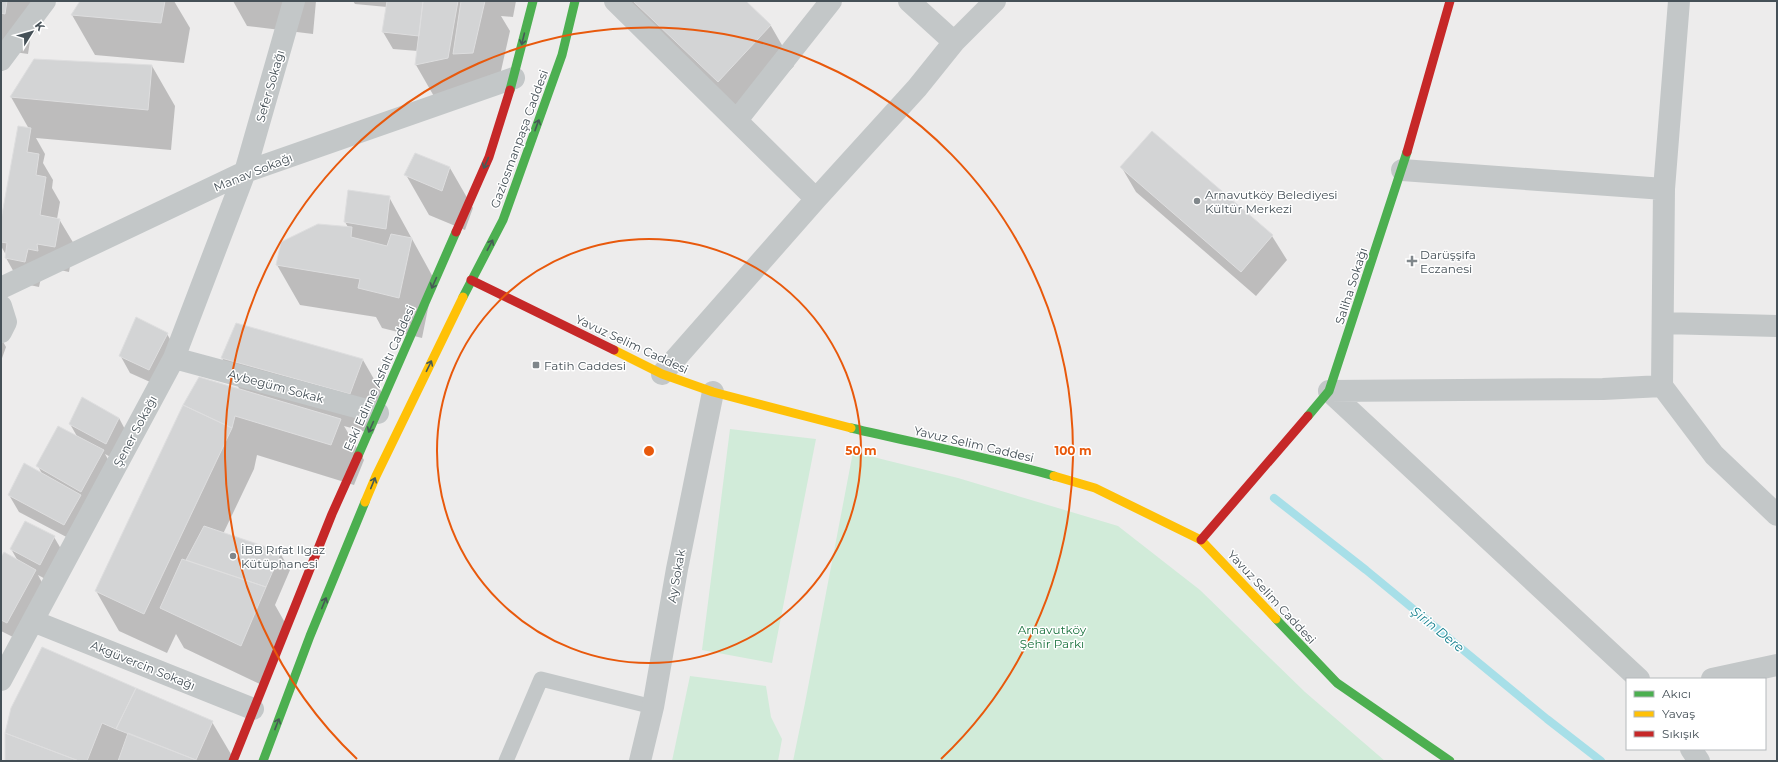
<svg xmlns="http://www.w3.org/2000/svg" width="1778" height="762" font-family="Montserrat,sans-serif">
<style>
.green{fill:#d1ebd9}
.shadow{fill:#0003}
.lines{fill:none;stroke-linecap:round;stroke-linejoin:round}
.stream{stroke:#a7dfe8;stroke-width:8}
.building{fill:#d3d4d5;stroke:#dededf}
.lane{stroke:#c3c7c8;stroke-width:15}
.street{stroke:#c3c7c8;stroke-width:22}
.fast{stroke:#4caf50;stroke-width:9}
.slow{stroke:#ffc107;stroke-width:9}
.jam{stroke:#c62828;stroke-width:9}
.oneway{stroke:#465a56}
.ring{fill:none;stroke:#e8590c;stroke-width:2}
.poi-dot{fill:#80878b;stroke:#fff;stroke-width:1.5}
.labels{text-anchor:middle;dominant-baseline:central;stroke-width:3;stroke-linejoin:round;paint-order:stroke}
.street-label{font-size:12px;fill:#455057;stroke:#fff}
.poi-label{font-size:12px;fill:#455057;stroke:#fff;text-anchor:start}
.park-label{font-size:12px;fill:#1b733f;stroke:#fff}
.water-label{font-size:13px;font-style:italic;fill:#137f8d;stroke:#fff}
.centre{fill:#e8590c;stroke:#fff;stroke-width:2}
.ring-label{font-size:12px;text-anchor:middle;font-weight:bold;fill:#e8590c;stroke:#fff;stroke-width:3;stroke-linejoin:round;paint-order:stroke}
</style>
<rect width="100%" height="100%" fill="#edecec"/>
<path class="green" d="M730,429L816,439L772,663L702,650Z
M853,452L958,478L1118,526L1200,590L1305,692L1385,761H793L805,703Z
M690,676L766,686L771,717L782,739L778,761H672Z"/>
<path class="shadow" d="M1,1H30L35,8L28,54L1,50Z
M82,1H174L190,28L184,63L95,55L72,15Z
M233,1H316L313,34L247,26Z
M353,1H516L513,17L501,16L510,31L496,93L439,105L416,65L418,51L393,49L383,32L387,7L355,4Z
M627,1H744L771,26L794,66L741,122Z
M34,60L152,66L175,106L171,150L36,138L45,154L43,163L53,180L52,188L60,202L57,219H59L74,244L69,272L51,268L42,273L39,287L20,283L6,258V255L1,246V226L29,129L11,97Z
M1152,132L1272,236L1287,260L1256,296L1136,192L1122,168Z
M450,168L473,208L465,230L429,215L406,175Z
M389,197L434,279L422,338L382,328L376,317L300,305L277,265L348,227L345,222Z
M236,324L363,360L386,400L373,434L344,426L364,460L354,485L257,455L254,469L223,534L280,553L290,570L275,605L288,628L264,686L184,648L176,634L167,653L119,631L96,591L240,390L222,358Z
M167,334L177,351L159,386L130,373L120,355Z
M1,338L6,347L1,361Z
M119,418L128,435L116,460L105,454L113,468L74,541L19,512L9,495L42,474L38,466L78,438L70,424Z
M54,537L64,554L49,581L38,575L45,588L17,639L1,631V559L18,561L11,549Z
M12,709L212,722L235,761H6Z"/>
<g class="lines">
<path class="stream" d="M1274,498L1366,570L1547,719L1601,761"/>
</g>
<path class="building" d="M1,1H7L5,14L1,13Z
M80,1H165L161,23L71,15Z
M387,1H423L419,36L382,32Z
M423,1H458L448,58L415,65Z
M461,1H485L473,53L453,54Z
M633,1H746L771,25L718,82Z
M34,59L152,65L148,110L10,97Z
M18,126L31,128L27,152L39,154L36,175L46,177L40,215L60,219L55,247L37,244L38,251L28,249L25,262L5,258L7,243L1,242V220Z
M1152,131L1273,235L1241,272L1120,167Z
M415,153L450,167L442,191L404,175Z
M348,190L390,196L386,229L344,222Z
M318,224L352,227L351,237L387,246L391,234L412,238L399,298L358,288L360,279L276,265L281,242Z
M136,317L168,333L149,370L119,356Z
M236,323L363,359L350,394L221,358Z
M199,377L341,419L331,445L235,416L232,428L183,405Z
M82,397L119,418L106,444L69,424Z
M183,405L232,428L144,614L95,591Z
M58,426L104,450L81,492L36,466Z
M24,463L81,495L64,525L8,495Z
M25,521L55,536L40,565L10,549Z
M204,526L281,552L266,587L186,560Z
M4,552L36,570L7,623L1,620V557Z
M182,559L266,587L241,646L160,608Z
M42,647L136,688L116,729L102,723L87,761H79L5,733L11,708Z
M136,688L213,721L196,760L116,729Z
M5,733L79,761H5Z
M128,733L196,760V761H118Z"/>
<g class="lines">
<path class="lane" d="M506,761L541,679L653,707"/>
<path class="street" d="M615,1L816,199
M909,1L954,42
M1679,1L1664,189L1662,386L1714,455L1777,515
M1,60L45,1
M737,120L831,1
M1402,170L1664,189
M1,288L245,172L514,78
M1,306L6,322L1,332
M1663,323L1777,326
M174,358L378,413
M662,374L816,199L917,88L954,42L995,1
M1329,391L1639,679
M1329,391L1603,389L1662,386
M33,621L253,709
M1712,679L1777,665
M1,680L174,358L245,172L294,1
M1691,749L1699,761
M640,761L653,707L677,569L713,392"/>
<path class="fast" d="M510,90L533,1
M463,297L503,220L562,55L575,1
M1308,416L1329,391L1407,152
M851,428C919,444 987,457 1054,476
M358,456L456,232
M1276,619L1337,683L1450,761
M263,761L310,636L365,502"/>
<path class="slow" d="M614,350L662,374L713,392L851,428
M1054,476L1095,488L1201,540L1276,619
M365,502L376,476L463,297"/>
<path class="jam" d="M1407,152L1450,1
M456,232L489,157L510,90
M471,280L614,350
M1201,540L1308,416
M233,761L332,514L358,456"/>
</g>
<defs><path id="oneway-shaft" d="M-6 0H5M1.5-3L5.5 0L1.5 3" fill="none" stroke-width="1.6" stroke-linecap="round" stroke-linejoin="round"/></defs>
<g class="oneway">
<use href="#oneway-shaft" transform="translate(523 39) rotate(104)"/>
<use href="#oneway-shaft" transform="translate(537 125) rotate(-70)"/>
<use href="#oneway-shaft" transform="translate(486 163) rotate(114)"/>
<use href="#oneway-shaft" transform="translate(490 245) rotate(-62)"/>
<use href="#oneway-shaft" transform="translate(434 283) rotate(114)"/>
<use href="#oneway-shaft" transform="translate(429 366) rotate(-64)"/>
<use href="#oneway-shaft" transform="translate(371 427) rotate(114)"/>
<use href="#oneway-shaft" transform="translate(373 483) rotate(-68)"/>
<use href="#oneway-shaft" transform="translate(324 603) rotate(-68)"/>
<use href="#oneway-shaft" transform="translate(277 724) rotate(-69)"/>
</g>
<g class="ring">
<circle cx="649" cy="451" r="212"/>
<path d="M357 759A424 424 0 1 1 941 759"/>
</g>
<g class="poi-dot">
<circle cx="1197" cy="201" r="4"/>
<path d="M1410 255h4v4h4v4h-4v4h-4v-4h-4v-4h4z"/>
<rect x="532" y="361" width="8" height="8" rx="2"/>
<circle cx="233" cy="556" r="4"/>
</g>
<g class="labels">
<g class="street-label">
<text transform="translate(270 86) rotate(-74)">Sefer Sokağı</text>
<text transform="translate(519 139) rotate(-70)">Gaziosmanpaşa Caddesi</text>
<text transform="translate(253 172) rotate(-22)">Manav Sokağı</text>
<text transform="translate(1351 286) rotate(-72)">Saliha Sokağı</text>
<text transform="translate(632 344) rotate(25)">Yavuz Selim Caddesi</text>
<text transform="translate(379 378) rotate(-66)">Eski Edirne Asfaltı Caddesi</text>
<text transform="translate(276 386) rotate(15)">Aybegüm Sokak</text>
<text transform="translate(135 431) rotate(-62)">Şener Sokağı</text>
<text transform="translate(974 444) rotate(13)">Yavuz Selim Caddesi</text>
<text transform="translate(676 576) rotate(-80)">Ay Sokak</text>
<text transform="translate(1272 597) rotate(47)">Yavuz Selim Caddesi</text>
<text transform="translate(143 665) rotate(22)">Akgüvercin Sokağı</text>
</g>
<g class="poi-label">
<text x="1205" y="194">Arnavutköy Belediyesi<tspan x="1205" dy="14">Kültür Merkezi</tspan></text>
<text x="1420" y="254">Darüşşifa<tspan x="1420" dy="14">Eczanesi</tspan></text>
<text x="544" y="365">Fatih Caddesi</text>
<text x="241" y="549">İBB Rıfat Ilgaz<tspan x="241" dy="14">Kütüphanesi</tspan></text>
</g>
<g class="park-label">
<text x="1052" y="629">Arnavutköy<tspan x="1052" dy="14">Şehir Parkı</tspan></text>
</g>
<g class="water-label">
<text transform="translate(1438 629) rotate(39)">Şirin Dere</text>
</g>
</g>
<circle cx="649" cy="451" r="6" class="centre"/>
<g class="ring-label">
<text x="861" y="455">50 m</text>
<text x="1073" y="455">100 m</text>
</g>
<rect width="1778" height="762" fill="none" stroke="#455057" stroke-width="4"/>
<rect x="1626" y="678" width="140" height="72" fill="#ffffff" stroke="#b5b9bc"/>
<rect x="1634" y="691" width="20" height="6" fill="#4caf50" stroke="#b5b9bc"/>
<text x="1662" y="698" font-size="12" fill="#455057">Akıcı</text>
<rect x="1634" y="711" width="20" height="6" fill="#ffc107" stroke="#b5b9bc"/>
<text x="1662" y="718" font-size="12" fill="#455057">Yavaş</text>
<rect x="1634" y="731" width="20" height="6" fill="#c62828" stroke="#b5b9bc"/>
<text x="1662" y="738" font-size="12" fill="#455057">Sıkışık</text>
<g transform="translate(32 32) rotate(53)" stroke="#ffffff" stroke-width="3" paint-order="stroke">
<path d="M0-3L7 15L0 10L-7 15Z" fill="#455057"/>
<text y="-6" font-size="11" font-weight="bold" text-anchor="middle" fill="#455057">K</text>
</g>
</svg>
